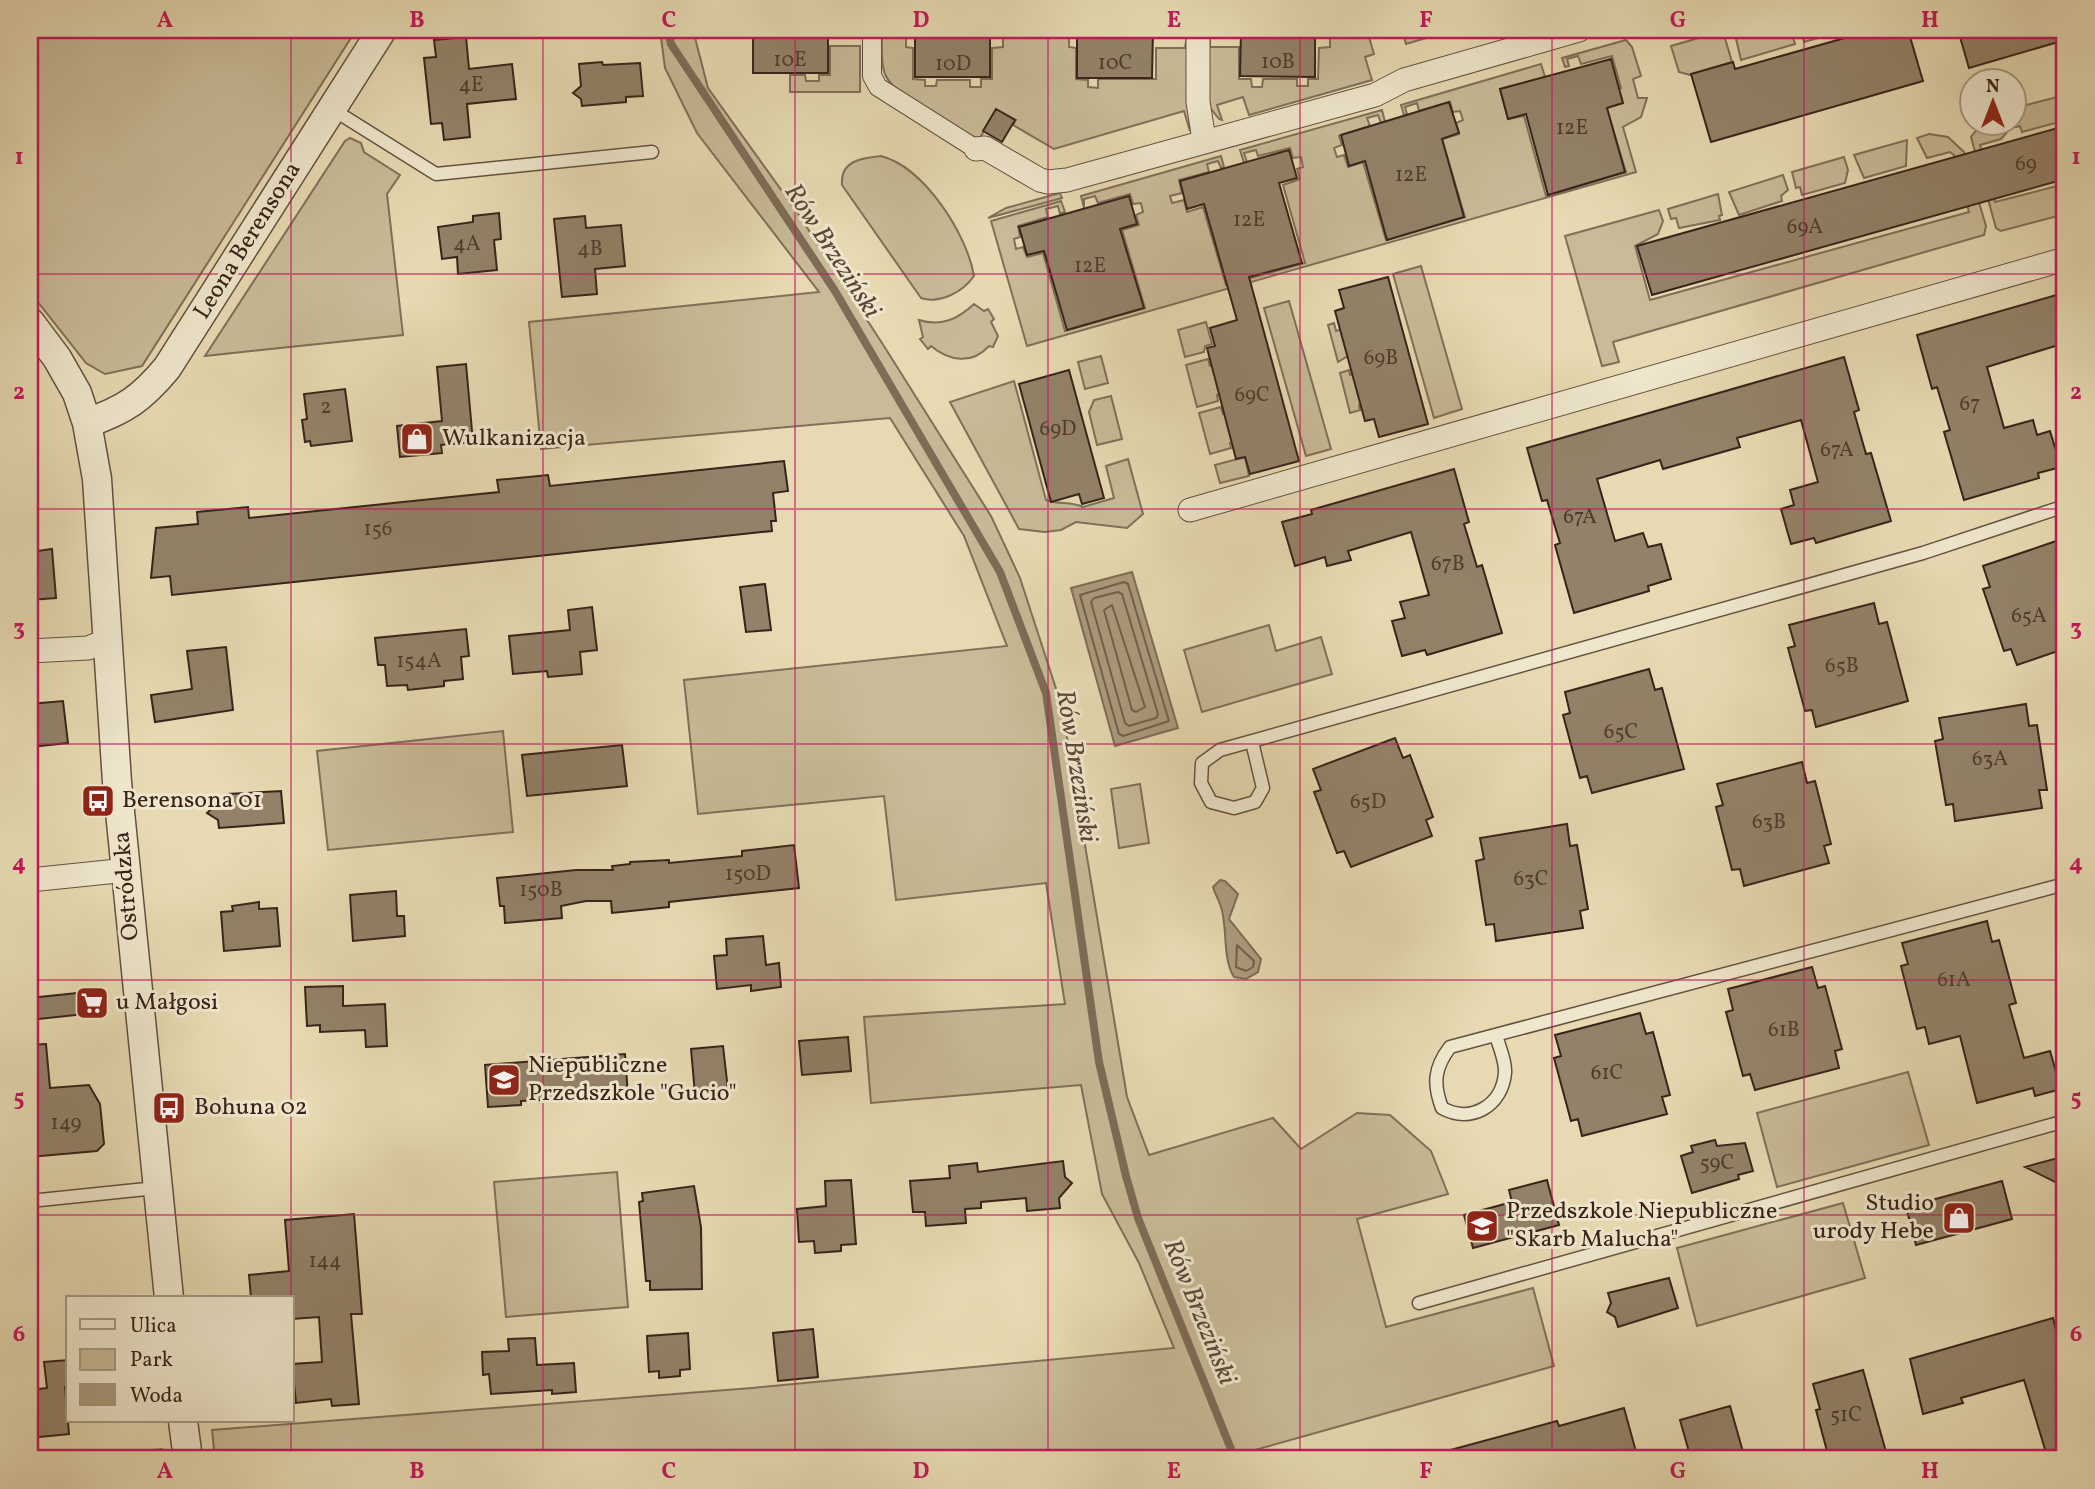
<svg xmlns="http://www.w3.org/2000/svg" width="2095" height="1489" font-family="Vollkorn,serif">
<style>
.green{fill:#c9bb98;stroke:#806f59;stroke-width:2}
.water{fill:#ac9c7e;stroke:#7e6c56;stroke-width:2}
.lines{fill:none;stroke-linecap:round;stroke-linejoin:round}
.shore{stroke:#72604c;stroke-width:2}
.stream{stroke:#7e6c56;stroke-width:8}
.building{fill:#938269;stroke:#38231a;stroke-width:2}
.service-casing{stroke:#645140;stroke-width:15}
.pedestrian-casing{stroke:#645140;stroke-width:20}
.minor-casing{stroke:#645140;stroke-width:25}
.tertiary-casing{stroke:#645140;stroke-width:31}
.service{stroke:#efe7cd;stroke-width:12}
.pedestrian{stroke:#efe7cd;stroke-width:18}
.minor{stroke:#efe7cd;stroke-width:23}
.tertiary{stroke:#efe7cd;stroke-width:28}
.grid{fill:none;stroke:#c2185b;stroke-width:2;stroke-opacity:0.55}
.labels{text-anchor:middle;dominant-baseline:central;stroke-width:6;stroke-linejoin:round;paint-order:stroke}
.number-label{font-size:21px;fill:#4f3b2e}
.street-label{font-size:24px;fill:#38231a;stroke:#efe7cd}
.poi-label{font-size:24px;fill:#38231a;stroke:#efe7cd;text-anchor:start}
.water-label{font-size:26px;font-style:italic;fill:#5b4738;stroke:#efe7cd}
.neatline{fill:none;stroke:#c2185b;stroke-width:2.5}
.grid-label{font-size:23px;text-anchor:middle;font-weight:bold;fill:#c2185b}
</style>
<rect width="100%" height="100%" fill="#e7dab2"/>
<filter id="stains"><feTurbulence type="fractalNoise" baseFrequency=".00286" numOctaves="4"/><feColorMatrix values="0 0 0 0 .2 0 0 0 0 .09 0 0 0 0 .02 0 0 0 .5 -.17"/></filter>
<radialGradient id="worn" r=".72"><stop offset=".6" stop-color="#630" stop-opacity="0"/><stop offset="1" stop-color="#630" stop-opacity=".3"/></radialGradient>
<path class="green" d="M30,30H356L142,366L105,374L86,363L30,292Z
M660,30H693L708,88L797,212L882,343L991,516L1020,578L1062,707L1127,1097L1149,1155L1273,1118L1301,1149L1357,1113L1390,1115L1431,1151L1448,1194L1357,1219L1386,1327L1533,1288L1554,1366L1248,1452L1250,1459H215L212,1430L752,1388L1174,1348L1139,1263L1102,1194L1081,1085L871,1103L864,1017L1065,1004L1046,883L896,900L884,796L698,814L684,680L1007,646L964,536L890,418L541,449L529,322L819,292L697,133L665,68Z
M882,30H913V35L906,36V47L913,48V79L925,80V86H936L937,80H970V87H981V79H992V48L1003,47V35H992V30H1076V35L1069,36V47L1076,48V79L1088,80V87L1098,88V79H1156V48H1185L1188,30L1190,131L1184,111L1054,149L1013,125L1016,120L996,109L979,140C955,126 896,100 885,74C880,61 882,44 882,30Z
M1207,30H1210V47H1239V79H1251L1252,87H1262L1263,79H1297V86H1308V79H1318L1319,48L1330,47V34H1319V30H1367L1374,54L1365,57L1372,80L1249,115L1243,97L1217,105L1222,120L1219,119L1208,105Z
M1402,30H1453L1406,44Z
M1734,30H1791L1795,44L1741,60Z
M1801,30H1846L1804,42Z
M1719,32L1724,35L1732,62L1690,75L1679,72L1671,46Z
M1626,40L1632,47L1641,76L1633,79L1638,98H1647L1641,117L1623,127L1636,172L1027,346L991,221L1061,201L1065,212L1060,214L1058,206L1046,209L1048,217L1018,226L1020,237L1014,239L1016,249L1023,247L1027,257L1043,253L1065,331L1145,308L1122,230L1139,225L1136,215L1143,212L1141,203L1133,204L1130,194L1098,203L1095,196L1084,199V208L1081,196L1221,156L1224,167L1221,168L1218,161L1207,164L1209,172L1179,180L1182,193L1170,196L1172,203L1184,200L1187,212L1203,207L1226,285L1305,263L1283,185L1300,179L1297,169L1303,167L1301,157L1293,158L1290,148L1258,156L1256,150L1244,153L1247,162L1244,163L1240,150L1382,110L1385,122L1381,123L1378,115L1367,118L1370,126L1339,136L1342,145L1334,148L1337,157L1344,155L1348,167L1363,162L1386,240L1465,217L1442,139L1459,134L1456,123L1463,120L1460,111L1453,112L1450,102L1419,111L1417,103L1405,107L1407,114L1404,115L1401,105L1541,64L1545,77L1500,89L1508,119L1524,116L1546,196L1626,172L1602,93L1621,88L1612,56L1581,64L1578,56L1567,59L1569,66L1565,67L1562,58Z
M830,46H860V92H790V75H805L806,81H819V75H830Z
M2065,95L2063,121L2022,132L2020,126L2016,127L2015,108Z
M1982,123H2006L2008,131L2001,139L1980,145L1995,202L2065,184V214L2001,231L1996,228L1971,137Z
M1929,134L1948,137L1964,152L1986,226L1984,235L1613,342L1619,362L1602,366L1565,236L1659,210L1663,221L1658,234L1635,246L1650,300L1969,212L1954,155L1950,152L1927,158L1917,138Z
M350,138L361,143L364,152L400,175L387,194L403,335L205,356L345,141Z
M1907,140L1906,166L1864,178L1854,155Z
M881,156C924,167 967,234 974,276C963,292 940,304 921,298L842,185C840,161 861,158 881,156Z
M1844,157L1848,170L1845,183L1802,195L1800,187L1796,188L1792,172Z
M1783,175L1788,190L1781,196L1782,201L1739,215L1729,192Z
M1060,193L1062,198L988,218L1006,208Z
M1718,194L1722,215L1719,216L1720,220L1679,228L1676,218L1671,219L1668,209Z
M1421,266L1462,409L1434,418L1393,274Z
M1289,301L1331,449L1306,456L1264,308Z
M974,304L984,311L988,309L994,319L991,322L998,336L993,347L989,346C972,365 949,361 931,346L928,349L920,339L923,337L919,320C941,327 958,319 974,304Z
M1206,322L1212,344L1205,346L1204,352L1185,357L1178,330Z
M1334,323L1336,331L1346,328L1353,353L1338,362L1328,325Z
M1101,356L1108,383L1085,389L1078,362Z
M1208,359L1210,366L1217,364L1225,393L1217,395L1218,401L1197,407L1186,365Z
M1349,370L1350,375L1358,373L1366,403L1359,405L1360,410L1350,413L1340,373Z
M1014,381L1046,500C1060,505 1070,501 1083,507L1114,498L1106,466L1128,459L1143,514L1127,528L1076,522L1061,530L1045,532L1019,529L950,402Z
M1111,396L1122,439L1097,445L1089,412L1094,400Z
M1221,407L1223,414L1230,412L1237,441L1230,443L1231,448L1210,454L1199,413Z
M1245,457L1249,476L1220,483L1215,465Z
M1269,625L1276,651L1321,637L1332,674L1202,712L1184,650Z
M503,731L513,832L328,850L317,751Z
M1140,784L1149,843L1119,848L1111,789Z
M1908,1072L1929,1145L1777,1187L1757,1113Z
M617,1172L628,1307L506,1317L494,1182Z
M1843,1203L1865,1278L1697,1326L1677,1248Z
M162,1449L163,1459H43Z"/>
<path class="water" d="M1132,572L1178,728L1115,746L1071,588Z
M1220,880L1225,881L1238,894L1229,919L1261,959L1258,972L1246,979L1234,977C1222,958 1228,929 1221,907C1219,900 1215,894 1213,887Z"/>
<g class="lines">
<path class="shore" d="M1124,582L1128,584L1169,721L1123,736L1119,734L1080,595Z
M1118,592L1122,594L1158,714L1156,718L1129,726L1125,723L1091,602L1094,598Z
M1112,605L1145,707L1136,712L1132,710L1104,610Z
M1237,945L1254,961L1253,967L1246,971L1236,967Z"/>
<path class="stream" d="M668,30L671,44L835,291L1000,572L1046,693L1099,1062L1126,1176L1138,1218L1235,1459"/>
</g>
<path class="building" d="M753,30H828V73H753Z
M915,30H990V77H915Z
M1077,30H1153L1152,78H1077Z
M1241,30H1315V77L1240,76Z
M1873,30H1908L1923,81L1711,142L1691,74L1733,62L1735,69Z
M1958,30H2065V40L1969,68Z
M466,37L469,69L512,64L516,99L467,104L470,137L444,140L442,123L431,124L424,58L436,57L434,40Z
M1611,59L1623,103L1607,108L1625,172L1548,195L1526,114L1508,119L1500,89Z
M602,62L603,65L640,63L643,96L626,97V102L582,106L581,99L573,93L581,86L579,64Z
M1449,102L1459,133L1442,139L1464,217L1387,240L1365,161L1349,166L1341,135Z
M996,109L1015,120L1002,142L983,131Z
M2065,126V179L1652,295L1637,246Z
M1289,150L1297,178L1279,183L1302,263L1249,277L1299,461L1250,474L1245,457L1236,459L1207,348L1215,346L1210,328L1237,320L1204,204L1187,209L1180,181Z
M1129,196L1137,224L1120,229L1144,308L1067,330L1044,251L1027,255L1019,227Z
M499,213L501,239L494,240L497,270L458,274L457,257L442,259L438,227L473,222V216Z
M585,216L586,228L621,225L625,266L595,269L597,294L562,297L554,219Z
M1388,277L1428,424L1379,437L1374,419L1365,421L1335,311L1344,308L1339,290Z
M2060,294L2061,298L2065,297V343L1987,367L2004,428L2033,420L2037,435L2050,431L2061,467L2038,473L2039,478L1964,500L1944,432L1950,430L1937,387L1932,389L1917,335Z
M1844,357L1859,410L1854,412L1866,454L1871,453L1891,521L1816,543L1814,538L1791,544L1781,509L1794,505L1790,490L1818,482L1801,420L1737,438L1740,447L1663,469L1660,460L1597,479L1615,541L1643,533L1648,547L1661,544L1671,579L1648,586L1649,591L1574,613L1555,545L1560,543L1547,500L1542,501L1527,448Z
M466,364L473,442L441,445L442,453L400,457L397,426L442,421L437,367Z
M1069,370L1104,498L1082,504L1079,494L1051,502L1019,384Z
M345,389L352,441L311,446L310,441L305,442L302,420L307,419L304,394Z
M784,461L788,491L773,493L776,521H771L772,531L172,595L170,576L151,578L156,528L198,524L197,512L248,507L249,518L499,492L497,480L548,475L550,486Z
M1454,469L1469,522L1464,524L1477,567L1482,565L1502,633L1427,655L1425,650L1402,656L1392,621L1405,618L1400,602L1429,595L1411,532L1348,551L1351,560L1327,566L1325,557L1295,566L1282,522L1312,514L1311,510Z
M2065,538V643L2059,645L2061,650L2017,665L2011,649L2004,651L1983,589L1990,587L1983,566Z
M52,549L56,598L30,600V552Z
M765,584L771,630L746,632L740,587Z
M1874,603L1879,624L1887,622L1908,701L1816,727L1812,710L1805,711L1788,648L1795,646L1789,625Z
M592,607L597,650L580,652L582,674L548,677L547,671L513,674L509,636L570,630L568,610Z
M466,629L469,656L461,657L463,679L444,681V686L408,690L407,685L387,686L385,665H378L375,638Z
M226,647L233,710L155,722L151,695L192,689L187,651Z
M1649,669L1655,690L1662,688L1684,769L1592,793L1587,776L1580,778L1563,715L1570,713L1565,692Z
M63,701L68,743L31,747L30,704Z
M2026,704L2029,726L2037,725L2047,790H2039L2042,808L1955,821L1953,804L1946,805L1935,741L1943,739L1939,718Z
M1395,738L1403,758L1410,755L1433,817L1426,820L1432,836L1351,867L1344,851L1337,853L1314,792L1321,790L1313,769Z
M622,745L627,786L527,796L522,755Z
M1802,762L1807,783L1815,781L1831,844L1824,846L1829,863L1744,886L1740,869L1732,870L1716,807L1723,805L1717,784Z
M281,791L284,823L219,828L218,820L207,813L227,794Z
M1567,824L1570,846L1577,845L1588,909L1580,911L1583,928L1496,941L1494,924L1486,925L1476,861L1484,859L1480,838Z
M794,845L799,888L669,902V907L612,913L611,901H586L561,906L562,918L505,923L504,906H500L497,878L576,870H613L612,866L630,864V862L669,860V863L742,856V851Z
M396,891L397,916H404L405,936L353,941L350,895Z
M259,902V909L277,908L280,946L224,951L221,912L233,911L232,906Z
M1987,921L1992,942L1999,940L2016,1003L2009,1005L2024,1058L2050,1051L2061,1089L2035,1096L2033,1088L1977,1103L1960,1036L1929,1044L1925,1027L1917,1029L1901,966L1908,964L1902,943Z
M763,936L766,965L779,963L781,987L751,991V985L717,989L714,956L727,955L726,939Z
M1812,967L1818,988L1825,986L1842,1049L1835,1051L1839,1068L1755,1090L1750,1074L1743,1076L1726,1012L1733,1010L1728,989Z
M343,986V1006L385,1004L387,1046L366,1047L365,1030L320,1032V1025L307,1026L305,987Z
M96,991L103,1012L30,1020V998Z
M1640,1013L1646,1034L1653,1032L1670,1095L1662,1097L1667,1114L1582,1136L1578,1119L1571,1121L1554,1058L1561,1056L1555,1035Z
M848,1037L851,1071L802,1075L799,1041Z
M46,1044L50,1088L89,1085L100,1104L104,1144L97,1151L30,1157V1045Z
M723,1046L728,1090L695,1094L691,1049Z
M625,1054L628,1096L521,1101V1105L488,1107L485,1065Z
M1715,1140L1717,1146L1745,1143L1753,1171L1738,1175L1739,1179L1692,1193L1681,1156L1693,1152L1691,1146Z
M2065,1156V1187L2025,1167Z
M1063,1161L1065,1177L1072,1183L1059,1198L1060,1208L1027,1211L1026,1198L981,1202V1208L965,1209L966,1223L926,1226L925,1212H913L910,1181L950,1178L949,1166L977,1163L978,1172Z
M851,1180L856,1244L841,1245V1251L815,1253L814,1241L799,1242L797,1209L826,1206L825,1181Z
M1547,1180L1559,1225L1473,1248L1464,1215L1512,1202L1509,1190Z
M2002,1181L2012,1219L1916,1245L1906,1207Z
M694,1186L701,1227L702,1289L650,1290V1281H646L639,1202L643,1201L642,1193Z
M354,1214L362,1314H351L359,1404L332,1406L331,1399L296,1403L292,1364L322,1362L319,1317L292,1319V1298H251L249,1275L289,1271L285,1220Z
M1669,1278L1678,1308L1618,1327L1615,1317L1607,1312L1611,1303L1608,1293Z
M2053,1318L2061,1350L2065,1349V1459H2048L2024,1380L1961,1398L1963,1403L1923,1414L1910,1359Z
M813,1329L818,1377L778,1381L773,1333Z
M688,1333L690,1369L680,1370V1376L659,1378V1371L649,1372L647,1336Z
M535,1338L537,1365L574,1363L576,1392L552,1394V1390L491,1394L489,1374L483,1375L482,1352L509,1351L508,1339Z
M68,1360V1386L65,1387L69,1434L30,1438V1390L47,1388L44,1362Z
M1863,1370L1888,1459H1834L1831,1450L1827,1451L1816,1410L1820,1409L1813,1384Z
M1730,1406L1745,1459H1691L1680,1420Z
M1624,1408L1638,1459H1444L1443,1452L1557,1421L1559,1426Z"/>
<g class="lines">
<defs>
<path id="service" d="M332,109L436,174L652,152
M1252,742L1263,788L1255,802L1234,808L1211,802L1201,783L1202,763L1220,750L1923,553L2065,506
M1496,1035C1499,1047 1506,1061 1505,1073C1502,1106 1471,1124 1442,1108C1433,1084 1434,1068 1450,1047L2065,884
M30,1201L156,1188
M1419,1303L2065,1121"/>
<path id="pedestrian" d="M872,30V76L878,87L976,149"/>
<path id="minor" d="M1198,30V102L1204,140
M976,149L985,148L1040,180L1048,182L1067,180L1375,95L1404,80L1579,30
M1190,510L2065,259
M30,651L88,648L106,641
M30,880L127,870"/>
<path id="tertiary" d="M30,322L57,358L77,393L87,423L97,479L117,782L169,1298
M87,423C125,410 142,398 167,368L382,30
M183,1421L188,1459"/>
</defs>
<use href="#service" class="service-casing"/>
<use href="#pedestrian" class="pedestrian-casing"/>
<use href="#minor" class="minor-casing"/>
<use href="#tertiary" class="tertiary-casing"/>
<use href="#service" class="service"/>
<use href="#pedestrian" class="pedestrian"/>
<use href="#minor" class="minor"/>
<use href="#tertiary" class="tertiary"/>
</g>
<path class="grid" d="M291,30V1298M543,30V1459M795,30V1459M1048,30V1459M1300,30V1459M1552,30V1459M1804,30V1459M30,274H2065M30,509H2065M30,744H2065M30,980H2065M30,1215H2065M291,1421V1459"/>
<defs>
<symbol id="shop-square" viewBox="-11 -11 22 22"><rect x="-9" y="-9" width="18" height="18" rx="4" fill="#8f2418" stroke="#efe7cd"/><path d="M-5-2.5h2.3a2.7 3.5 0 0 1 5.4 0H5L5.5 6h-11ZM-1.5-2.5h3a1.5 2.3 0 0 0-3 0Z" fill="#fff"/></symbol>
<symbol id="bus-square" viewBox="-11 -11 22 22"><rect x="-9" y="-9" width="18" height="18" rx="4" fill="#8f2418" stroke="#efe7cd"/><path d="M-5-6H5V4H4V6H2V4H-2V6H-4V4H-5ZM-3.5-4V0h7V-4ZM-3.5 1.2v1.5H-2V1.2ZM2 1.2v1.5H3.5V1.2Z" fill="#fff"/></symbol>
<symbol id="supermarket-square" viewBox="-11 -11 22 22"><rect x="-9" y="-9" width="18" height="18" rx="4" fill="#8f2418" stroke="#efe7cd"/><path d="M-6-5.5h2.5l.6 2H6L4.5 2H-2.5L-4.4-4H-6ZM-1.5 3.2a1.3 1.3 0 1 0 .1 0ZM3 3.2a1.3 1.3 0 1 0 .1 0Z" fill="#fff"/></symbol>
<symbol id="school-square" viewBox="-11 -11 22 22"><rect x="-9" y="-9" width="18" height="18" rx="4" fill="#8f2418" stroke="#efe7cd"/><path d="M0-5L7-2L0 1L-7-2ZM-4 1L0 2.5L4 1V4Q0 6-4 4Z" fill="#fff"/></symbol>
</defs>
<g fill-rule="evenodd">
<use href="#shop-square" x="398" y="420" width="38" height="38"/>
<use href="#bus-square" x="79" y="782" width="38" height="38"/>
<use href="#supermarket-square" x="73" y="984" width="38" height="38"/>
<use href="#school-square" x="485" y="1061" width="38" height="38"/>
<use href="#bus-square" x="150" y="1089" width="38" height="38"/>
<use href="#shop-square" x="1940" y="1199" width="38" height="38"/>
<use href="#school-square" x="1463" y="1207" width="38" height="38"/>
</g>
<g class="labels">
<g class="number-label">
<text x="790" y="60">10E</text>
<text x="1278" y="62">10B</text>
<text x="1115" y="63">10C</text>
<text x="953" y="64">10D</text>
<text x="471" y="85">4E</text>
<text x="1572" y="128">12E</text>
<text x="2026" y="164">69</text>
<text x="1411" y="175">12E</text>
<text x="1249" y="220">12E</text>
<text x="1805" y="227">69A</text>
<text x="467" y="244">4A</text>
<text x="590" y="249">4B</text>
<text x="1090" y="266">12E</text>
<text x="1381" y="358">69B</text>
<text x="1252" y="395">69C</text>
<text x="1970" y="404">67</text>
<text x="326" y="407">2</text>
<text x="1058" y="429">69D</text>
<text x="1837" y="450">67A</text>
<text x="1580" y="517">67A</text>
<text x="378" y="529">156</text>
<text x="1448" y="564">67B</text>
<text x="2029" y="616">65A</text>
<text x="419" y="661">154A</text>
<text x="1842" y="666">65B</text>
<text x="1621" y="732">65C</text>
<text x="1990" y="759">63A</text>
<text x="1368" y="802">65D</text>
<text x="1769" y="822">63B</text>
<text x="748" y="874">150D</text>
<text x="1531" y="879">63C</text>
<text x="541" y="890">150B</text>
<text x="1954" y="980">61A</text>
<text x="1784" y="1030">61B</text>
<text x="1607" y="1073">61C</text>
<text x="66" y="1123">149</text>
<text x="1717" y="1163">59C</text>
<text x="325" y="1261">144</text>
<text x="1846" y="1415">51C</text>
</g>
<g class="street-label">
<text transform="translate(248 241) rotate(-58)">Leona Berensona</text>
<text transform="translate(127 886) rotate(-95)">Ostródzka</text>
</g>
<g class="poi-label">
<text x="442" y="439">Wulkanizacja</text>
<text x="122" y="801">Berensona 01</text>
<text x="116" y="1003">u Małgosi</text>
<text x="528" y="1066">Niepubliczne<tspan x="528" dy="28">Przedszkole "Gucio"</tspan></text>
<text x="194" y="1108">Bohuna 02</text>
<text x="1934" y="1204" text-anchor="end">Studio<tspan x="1934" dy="28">urody Hebe</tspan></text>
<text x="1506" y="1212">Przedszkole Niepubliczne<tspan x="1506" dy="28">"Skarb Malucha"</tspan></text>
</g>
<g class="water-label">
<text transform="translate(832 251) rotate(57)">Rów Brzeziński</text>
<text transform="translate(1076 766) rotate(81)">Rów Brzeziński</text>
<text transform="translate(1199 1312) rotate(68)">Rów Brzeziński</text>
</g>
</g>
<rect width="2095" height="1489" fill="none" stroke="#e7dab2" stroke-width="77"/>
<rect x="66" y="1296" width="228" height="126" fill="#efe7cd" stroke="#a69985" stroke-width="2"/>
<rect x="80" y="1319" width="35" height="10" fill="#efe7cd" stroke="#a69985" stroke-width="2"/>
<text x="130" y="1332" font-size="21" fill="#38231a">Ulica</text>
<rect x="80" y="1349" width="35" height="21" fill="#c9bb98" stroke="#a69985" stroke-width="2"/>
<text x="130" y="1366" font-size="21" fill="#38231a">Park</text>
<rect x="80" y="1384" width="35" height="21" fill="#ac9c7e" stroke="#a69985" stroke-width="2"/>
<text x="130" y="1402" font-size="21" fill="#38231a">Woda</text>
<g transform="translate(1993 102)"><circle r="33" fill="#efe7cd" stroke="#a69985" stroke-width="2"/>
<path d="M0-5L12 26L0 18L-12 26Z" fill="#8f2418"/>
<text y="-10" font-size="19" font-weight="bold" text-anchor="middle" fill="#38231a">N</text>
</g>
<rect x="38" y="38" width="2018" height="1412" class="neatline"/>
<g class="grid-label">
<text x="165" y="27">A</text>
<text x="417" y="27">B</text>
<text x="669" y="27">C</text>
<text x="921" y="27">D</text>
<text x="1174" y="27">E</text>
<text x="1426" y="27">F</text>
<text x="1678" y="27">G</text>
<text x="1930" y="27">H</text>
<text x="19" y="164">1</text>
<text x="2076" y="164">1</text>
<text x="19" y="399">2</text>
<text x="2076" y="399">2</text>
<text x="19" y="635">3</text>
<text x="2076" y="635">3</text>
<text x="19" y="870">4</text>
<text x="2076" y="870">4</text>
<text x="19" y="1105">5</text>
<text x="2076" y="1105">5</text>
<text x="19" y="1341">6</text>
<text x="2076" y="1341">6</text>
<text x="165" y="1478">A</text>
<text x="417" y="1478">B</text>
<text x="669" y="1478">C</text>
<text x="921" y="1478">D</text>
<text x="1174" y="1478">E</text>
<text x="1426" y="1478">F</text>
<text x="1678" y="1478">G</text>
<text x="1930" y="1478">H</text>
</g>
<rect width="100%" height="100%" filter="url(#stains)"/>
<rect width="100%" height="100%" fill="url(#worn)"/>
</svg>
